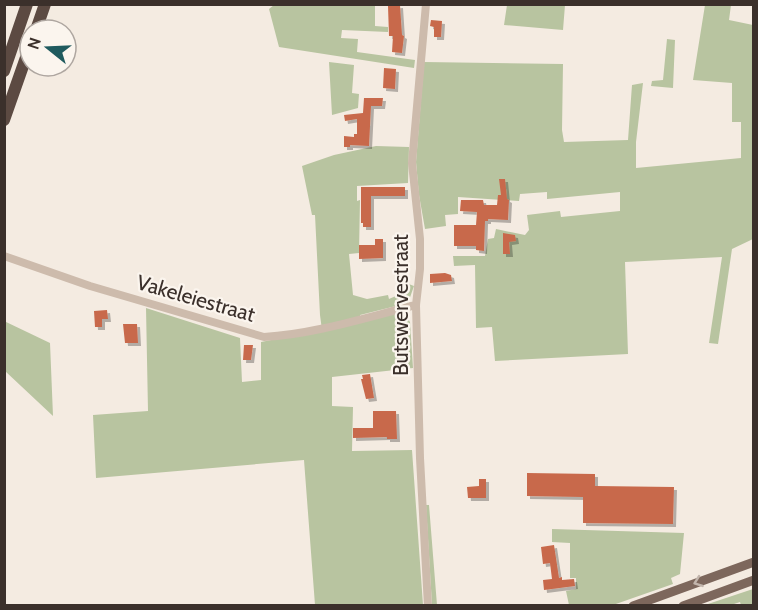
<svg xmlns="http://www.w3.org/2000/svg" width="758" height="610" font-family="Cabin,sans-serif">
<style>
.green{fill:#b8c4a0}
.building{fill:#c8694b;filter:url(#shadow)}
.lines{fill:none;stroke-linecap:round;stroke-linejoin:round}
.minor{stroke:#cdbbac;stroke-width:8}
.major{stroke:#7d675c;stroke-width:9}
.highway{stroke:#5c4a42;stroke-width:12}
.oneway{stroke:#c2b5ac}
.labels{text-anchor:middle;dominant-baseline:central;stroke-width:4.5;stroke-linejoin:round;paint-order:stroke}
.street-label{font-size:21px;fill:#3b302b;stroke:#fbf5ee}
</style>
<defs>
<filter id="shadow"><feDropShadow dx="3" dy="3" stdDeviation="0" flood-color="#0004"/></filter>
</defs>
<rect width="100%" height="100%" fill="#f4ebe1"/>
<path class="green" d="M274,5H375V26L388,27V32L342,30L341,38L358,39L357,52L415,60L414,68L279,47L269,9Z
M507,5H565L563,30L504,25Z
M705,5H731L729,20L753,25V239L732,249L718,344L709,343L722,257L625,262L628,354L495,361L492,327L476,328L475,265L454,266L453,256H485L488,239L494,238L496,229L525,235L529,230L527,215L560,211L561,217L620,211V192L547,199V192L520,194L519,201L458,197V214L445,215L446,226L425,229L419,195L416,162L424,62L563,64L562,130L564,142L628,140L632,85L643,83L636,142V168L741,158V122H732V83L693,80Z
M667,39L675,40L673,88L651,86L652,81L663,80Z
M329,62L354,65L352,93L359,94L358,108L332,115Z
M376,146L409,147L408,183L357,186V201L360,200L359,253L349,254L353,295L367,299L388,295L389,299L398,295L406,283L414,286L408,303L360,315V322L394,314L406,316L410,322L413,368L332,377V406L353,407L352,451L412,450L423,605H315L304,460L96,478L93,415L148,411L146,308L240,338L242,382L261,380V342L322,330L320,315L315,215H312L302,166L334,155Z
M4,321L50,343L53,416L5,371Z
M426,505H429L437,605H432Z
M552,529L684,533L680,574L671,578L673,584L613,605H569L566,591L576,589V578H570V543L552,542Z
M753,589V605H741L740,602L731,605H705Z"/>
<path class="building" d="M400,5L402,35L404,36L402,53L392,52L393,36H389L388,6Z
M431,20L442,21L441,37H434V27L430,26Z
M384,68L396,69L395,89L383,88Z
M364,98H383L382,106H371L369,146L350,145V147H344V136L354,137V134H357V119L345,121L344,115L363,113Z
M499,179H505L507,199L509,200L508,220L488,219V221H485L484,251L476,250V246H454V225H476L477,212L460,211L461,200H483L484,205H497L498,195H501Z
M361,187H405V196H371V227H363V223H361Z
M503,233L515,235L516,241L509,242L510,254H503Z
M375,239H383V258L359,259V245H375Z
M445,273L451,275L452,281L430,283V274Z
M107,310L108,319H102V327H95L94,311Z
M123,324H137L138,343H125Z
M244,345H253L251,360H243Z
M370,374L374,398L366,399L361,379H363L362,375Z
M373,411H396L397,439H387V437L353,438V428H373Z
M527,473L595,474V486L674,487L673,524L583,523V497L527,496Z
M479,479H486V498H468L467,487L479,486Z
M554,545L559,578L562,577V580L574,579L575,586L544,590L543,580L552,579L550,563L543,564L541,547Z"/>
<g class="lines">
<path class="minor" d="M426,4L412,163L420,239V269L416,305L420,458L428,606
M4,256L90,286L264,337C315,334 367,317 416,305"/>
<path class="major" d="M633,606L754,562
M683,606L754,580"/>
<path class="highway" d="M36,30L45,4
M4,71L27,4
M4,120L30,46"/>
</g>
<defs><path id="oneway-chevron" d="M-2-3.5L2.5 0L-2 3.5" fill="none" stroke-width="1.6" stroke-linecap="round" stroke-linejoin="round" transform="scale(1.5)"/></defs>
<use class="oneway" href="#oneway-chevron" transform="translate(698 582) rotate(160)"/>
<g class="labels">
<g class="street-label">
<text transform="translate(196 298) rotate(16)">Vakeleiestraat</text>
<text transform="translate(400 305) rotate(-90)">Butswervestraat</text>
</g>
</g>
<rect width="758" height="610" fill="none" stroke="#3b302b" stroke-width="12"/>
<g transform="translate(48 48) rotate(288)"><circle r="28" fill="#fbf5ee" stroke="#aea6a0" stroke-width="1.5"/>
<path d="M0-4.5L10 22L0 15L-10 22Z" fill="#1f5a5e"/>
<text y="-9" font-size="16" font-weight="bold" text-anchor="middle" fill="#3b302b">N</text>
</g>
</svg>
